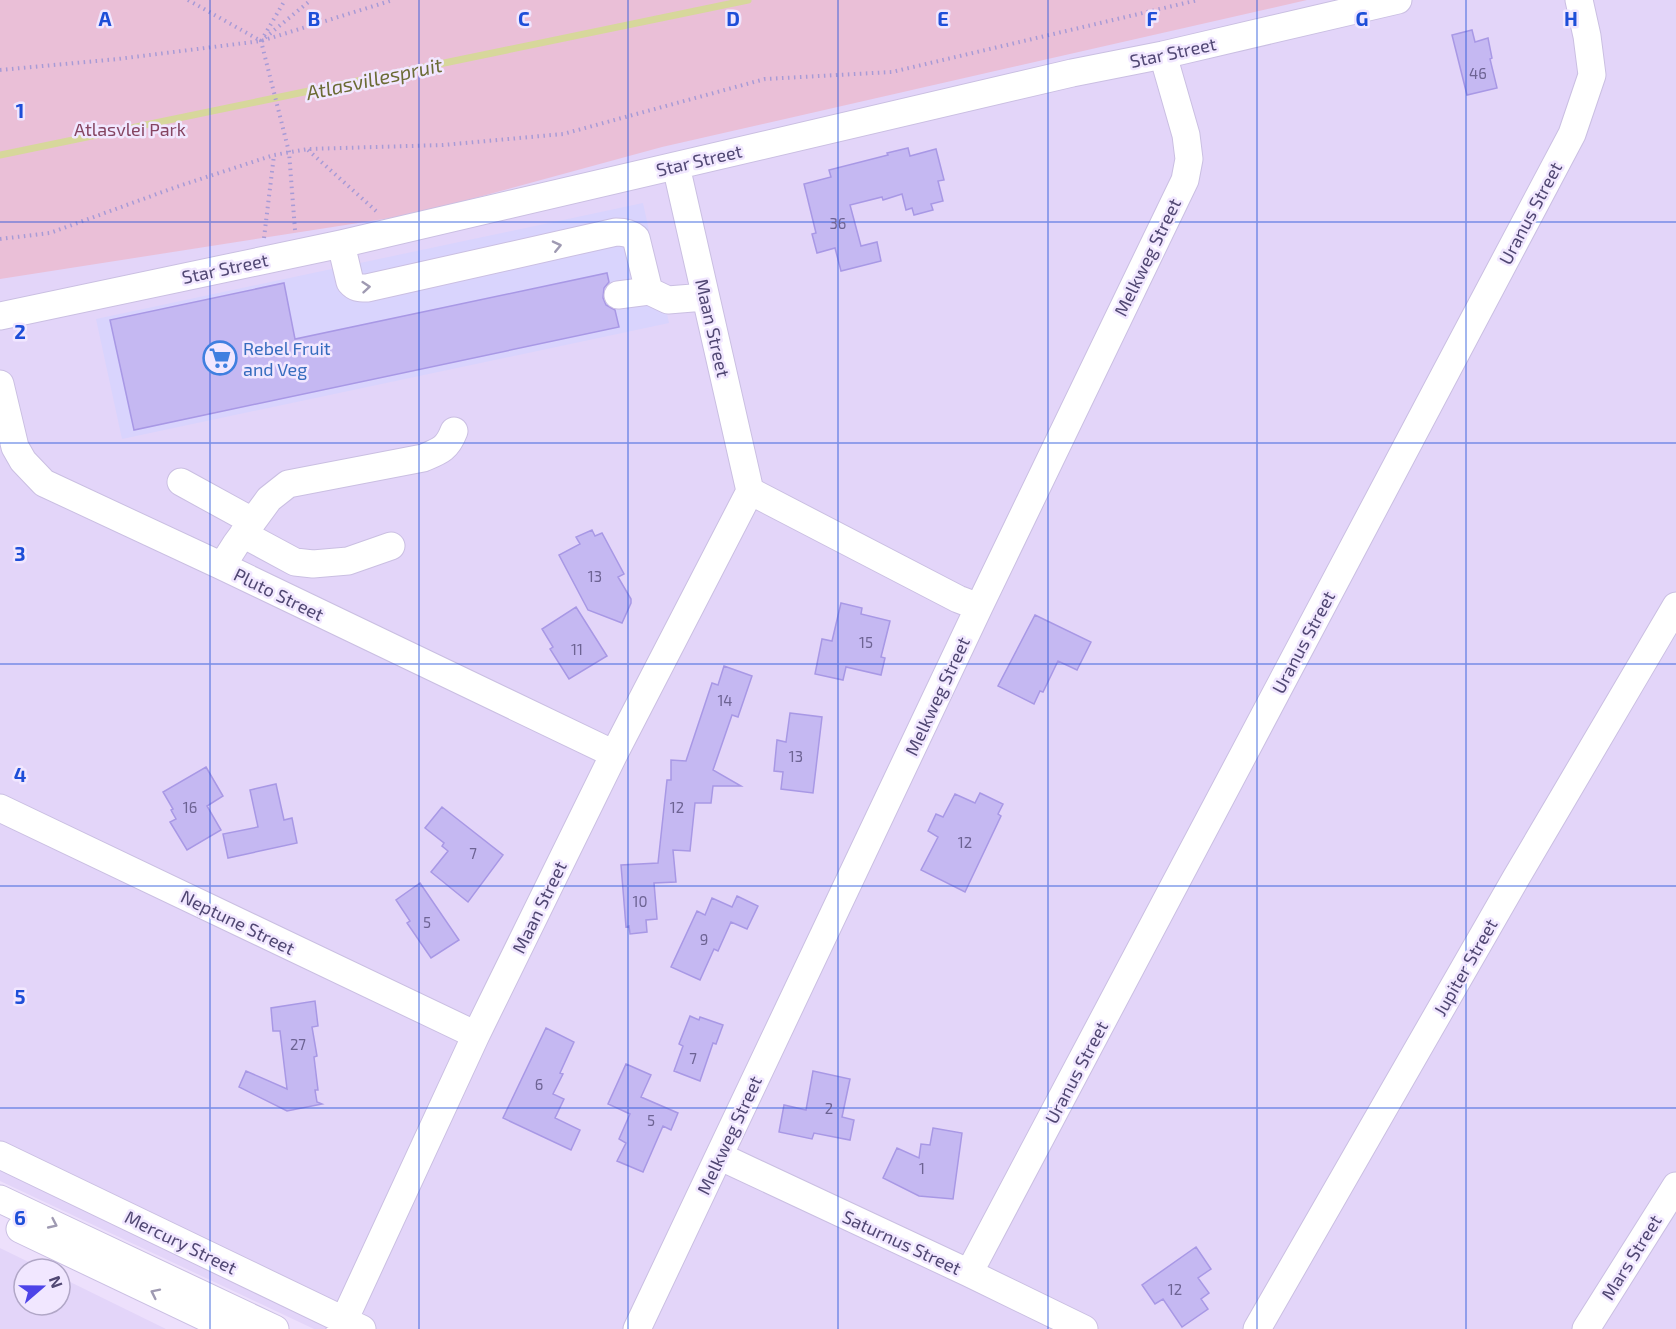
<svg xmlns="http://www.w3.org/2000/svg" width="1676" height="1329" font-family="'Exo 2',sans-serif">
<style>
.residential{fill:#e3d5f9}
.commercial{fill:#d9d4fd}
.green{fill:#eabfd7}
.lines{fill:none;stroke-linecap:round;stroke-linejoin:round}
.stream{stroke:#d7d79b;stroke-width:7}
.building{fill:#c5b8f2;stroke:#a898e5;stroke-width:1.5}
.minor-casing{stroke:#cabfe2;stroke-width:29}
.path{stroke:#a89bd6;stroke-width:4;stroke-dasharray:1.5 4.5;stroke-linecap:butt}
.minor{stroke:#fff;stroke-width:27}
.oneway{stroke:#9f9ab2}
.grid{fill:none;stroke:#1d4ed8;stroke-width:1.5;stroke-opacity:0.55}
.labels{text-anchor:middle;dominant-baseline:central;stroke-width:5;stroke-linejoin:round;paint-order:stroke}
.number-label{font-size:15px;fill:#6d6393}
.street-label{font-size:18px;fill:#504773;stroke:#f1e7ff}
.park-label{font-size:18px;fill:#854562;stroke:#f1e7ff}
.shop-label{font-size:18px;fill:#366cbe;stroke:#f1e7ff;text-anchor:start}
.water-label{font-size:20px;font-style:italic;fill:#6b6b35;stroke:#f1e7ff}
.grid-label{font-size:20px;text-anchor:middle;font-weight:bold;fill:#1d4ed8;stroke:#f1e7ff;stroke-width:5;stroke-linejoin:round;paint-order:stroke}
</style>
<rect width="100%" height="100%" fill="#ede0fc"/>
<path class="residential" d="M0,0H1676V1329H314L0,1181Z
M0,1248L43,1269H24V1305H60V1277L166,1329H0Z"/>
<path class="commercial" d="M643,203L669,323L122,439L96,319Z"/>
<path class="green" d="M0,0H1307L662,147L416,214L0,279Z"/>
<g class="lines">
<path class="stream" d="M0,155L748,0"/>
</g>
<path class="building" d="M1472,30L1475,42L1488,38L1492,58L1490,59L1497,88L1467,95L1452,35Z
M908,148L910,156L936,149L944,180L938,181L943,201L931,204L933,210L914,215L912,208L906,210L902,194L883,200L882,197L850,205L861,246L877,242L881,261L841,271L835,248L817,253L812,234L816,233L804,184L831,177L829,170L888,155L887,153Z
M607,273L609,282L604,288L603,298L606,305L615,310L619,327L134,430L110,320L284,283L295,339Z
M592,530L595,536L602,533L624,574L618,577L631,599V603L622,623L588,610L559,555L580,544L576,537Z
M841,603L862,608L861,614L890,621L881,657L885,658L881,675L846,667L843,680L815,674L822,639L832,641Z
M576,607L607,656L569,679L550,649L553,647L542,629Z
M1035,615L1091,642L1077,670L1058,661L1043,692L1040,691L1034,704L998,686Z
M724,666L752,676L738,717L732,715L713,770L741,786H713L711,803H695L690,851L673,850L676,882L654,883L657,919L646,920L647,932L630,934L629,926L626,927L621,865L658,863L667,780H671V760L686,761L712,683L718,685Z
M790,713L822,717L813,793L781,789L783,772L774,771L777,740L786,742Z
M206,767L223,796L207,806L221,830L187,850L170,822L176,819L171,810L173,809L163,792Z
M276,784L284,820L292,818L297,843L228,858L223,834L258,827L250,790Z
M980,793L1003,804L998,814L1001,816L965,892L921,870L938,837L928,831L936,814L943,817L955,794L975,803Z
M442,807L503,855L468,902L431,872L448,851L442,846L444,843L425,828Z
M420,883L459,940L431,958L407,923L410,921L396,900Z
M737,896L758,906L747,929L731,922L718,951L714,949L700,980L671,967L697,911L705,915L712,898L732,907Z
M315,1001L318,1026L312,1027L317,1056L314,1057L318,1090H315L317,1102L322,1104L287,1111L239,1087L246,1071L287,1089L280,1031H273L271,1008Z
M690,1016L699,1020L700,1017L723,1025L716,1044L713,1043L700,1081L674,1071L683,1046L679,1044Z
M546,1028L574,1042L560,1073L563,1074L553,1094L564,1099L555,1118L580,1130L571,1150L503,1118Z
M626,1064L651,1075L641,1097L678,1113L671,1130L663,1126L643,1172L617,1161L626,1143L619,1139L630,1114L608,1104Z
M813,1071L850,1079L842,1117L854,1120L850,1140L814,1133L812,1139L779,1132L784,1105L806,1110Z
M933,1128L962,1133L953,1199L919,1196L883,1178L897,1148L919,1158L921,1144L930,1145Z
M1196,1247L1211,1269L1198,1278L1209,1293L1201,1299L1208,1309L1182,1327L1163,1299L1155,1304L1142,1285Z"/>
<g class="lines">
<defs>
<path id="minor" d="M341,244L350,282C355,288 359,288 367,288L616,232C624,232 630,233 636,238L649,291L668,300L705,297
M618,295L649,291
M0,316L341,244L1072,73L1163,55L1398,0
M0,384L15,447L23,461L44,483L222,566L614,754
M181,482L252,521
M750,491L958,599L979,607
M243,534L295,562L313,564L348,561L391,546
M222,566L236,544L269,499L288,484L423,458C440,451 447,449 454,431
M0,808L476,1035
M0,1155L362,1329
M719,1156L969,1273L1084,1329
M0,1199L275,1329
M20,1229L230,1329
M969,1273L1572,134L1592,75L1587,36L1579,0
M340,1329L476,1035L614,754L750,491L676,166
M637,1329L979,607L1185,180L1189,159L1186,135L1163,55
M1257,1329L1516,878L1676,606
M1586,1329L1676,1186"/>
</defs>
<use href="#minor" class="minor-casing"/>
<path class="path" d="M188,0L261,41L285,0
M0,70L118,59L261,41L393,0
M308,150L376,211
M295,230L289,152L261,41L311,0
M264,238L274,155
M0,239L50,233L176,187L274,155L308,149L443,145L563,134L765,79L892,72L1198,0"/>
<use href="#minor" class="minor"/>
</g>
<defs><path id="oneway-chevron" d="M-2-3.5L2.5 0L-2 3.5" fill="none" stroke-width="1.6" stroke-linecap="round" stroke-linejoin="round" transform="scale(1.5)"/></defs>
<g class="oneway">
<use href="#oneway-chevron" transform="translate(557 246) rotate(-13)"/>
<use href="#oneway-chevron" transform="translate(366 287) rotate(-5)"/>
<use href="#oneway-chevron" transform="translate(53 1224) rotate(25)"/>
<use href="#oneway-chevron" transform="translate(155 1293) rotate(-154)"/>
</g>
<path class="grid" d="M210,0V1329M419,0V1329M628,0V1329M838,0V1329M1048,0V1329M1257,0V1329M1466,0V1329M0,222H1676M0,443H1676M0,664H1676M0,886H1676M0,1108H1676"/>
<defs>
<symbol id="supermarket-ring" viewBox="-11 -11 22 22"><circle r="9.5" fill="#f1e7ff" stroke="#3f7fe0" stroke-width="1.5"/><path d="M-6-5.5h2.5l.6 2H6L4.5 2H-2.5L-4.4-4H-6ZM-1.5 3.2a1.3 1.3 0 1 0 .1 0ZM3 3.2a1.3 1.3 0 1 0 .1 0Z" fill="#3f7fe0"/></symbol>
</defs>
<g fill-rule="evenodd">
<use href="#supermarket-ring" x="201" y="339" width="38" height="38"/>
</g>
<g class="labels">
<g class="number-label">
<text x="1478" y="73">46</text>
<text x="838" y="223">36</text>
<text x="595" y="576">13</text>
<text x="866" y="642">15</text>
<text x="577" y="649">11</text>
<text x="725" y="700">14</text>
<text x="796" y="756">13</text>
<text x="190" y="807">16</text>
<text x="677" y="807">12</text>
<text x="965" y="842">12</text>
<text x="473" y="853">7</text>
<text x="640" y="901">10</text>
<text x="427" y="922">5</text>
<text x="704" y="939">9</text>
<text x="298" y="1044">27</text>
<text x="693" y="1058">7</text>
<text x="539" y="1084">6</text>
<text x="829" y="1108">2</text>
<text x="651" y="1120">5</text>
<text x="922" y="1168">1</text>
<text x="1175" y="1289">12</text>
</g>
<g class="street-label">
<text transform="translate(1173 52) rotate(-12)">Star Street</text>
<text transform="translate(699 160) rotate(-13)">Star Street</text>
<text transform="translate(1530 213) rotate(-62)">Uranus Street</text>
<text transform="translate(1147 257) rotate(-64)">Melkweg Street</text>
<text transform="translate(225 268) rotate(-12)">Star Street</text>
<text transform="translate(713 328) rotate(77)">Maan Street</text>
<text transform="translate(279 594) rotate(26)">Pluto Street</text>
<text transform="translate(1303 642) rotate(-62)">Uranus Street</text>
<text transform="translate(937 696) rotate(-65)">Melkweg Street</text>
<text transform="translate(539 907) rotate(-64)">Maan Street</text>
<text transform="translate(238 922) rotate(26)">Neptune Street</text>
<text transform="translate(1465 967) rotate(-60)">Jupiter Street</text>
<text transform="translate(1076 1072) rotate(-62)">Uranus Street</text>
<text transform="translate(729 1135) rotate(-65)">Melkweg Street</text>
<text transform="translate(181 1242) rotate(26)">Mercury Street</text>
<text transform="translate(902 1242) rotate(25)">Saturnus Street</text>
<text transform="translate(1631 1257) rotate(-58)">Mars Street</text>
</g>
<g class="park-label">
<text x="130" y="129">Atlasvlei Park</text>
</g>
<g class="shop-label">
<text x="243" y="348">Rebel Fruit<tspan x="243" dy="21">and Veg</tspan></text>
</g>
<g class="water-label">
<text transform="translate(374 78) rotate(-12)">Atlasvillespruit</text>
</g>
</g>
<g class="grid-label">
<text x="105" y="26">A</text>
<text x="314" y="26">B</text>
<text x="524" y="26">C</text>
<text x="733" y="26">D</text>
<text x="943" y="26">E</text>
<text x="1152" y="26">F</text>
<text x="1362" y="26">G</text>
<text x="1571" y="26">H</text>
<text x="20" y="118">1</text>
<text x="20" y="339">2</text>
<text x="20" y="561">3</text>
<text x="20" y="782">4</text>
<text x="20" y="1004">5</text>
<text x="20" y="1225">6</text>
</g>
<g transform="translate(42 1287) rotate(70)"><circle r="28" fill="#f1e7ff" stroke="#b1a7c7" stroke-width="1.5"/>
<path d="M0-4.5L10 22L0 15L-10 22Z" fill="#4d43e8"/>
<text y="-9" font-size="16" font-weight="bold" text-anchor="middle" fill="#504773">N</text>
</g>
</svg>
